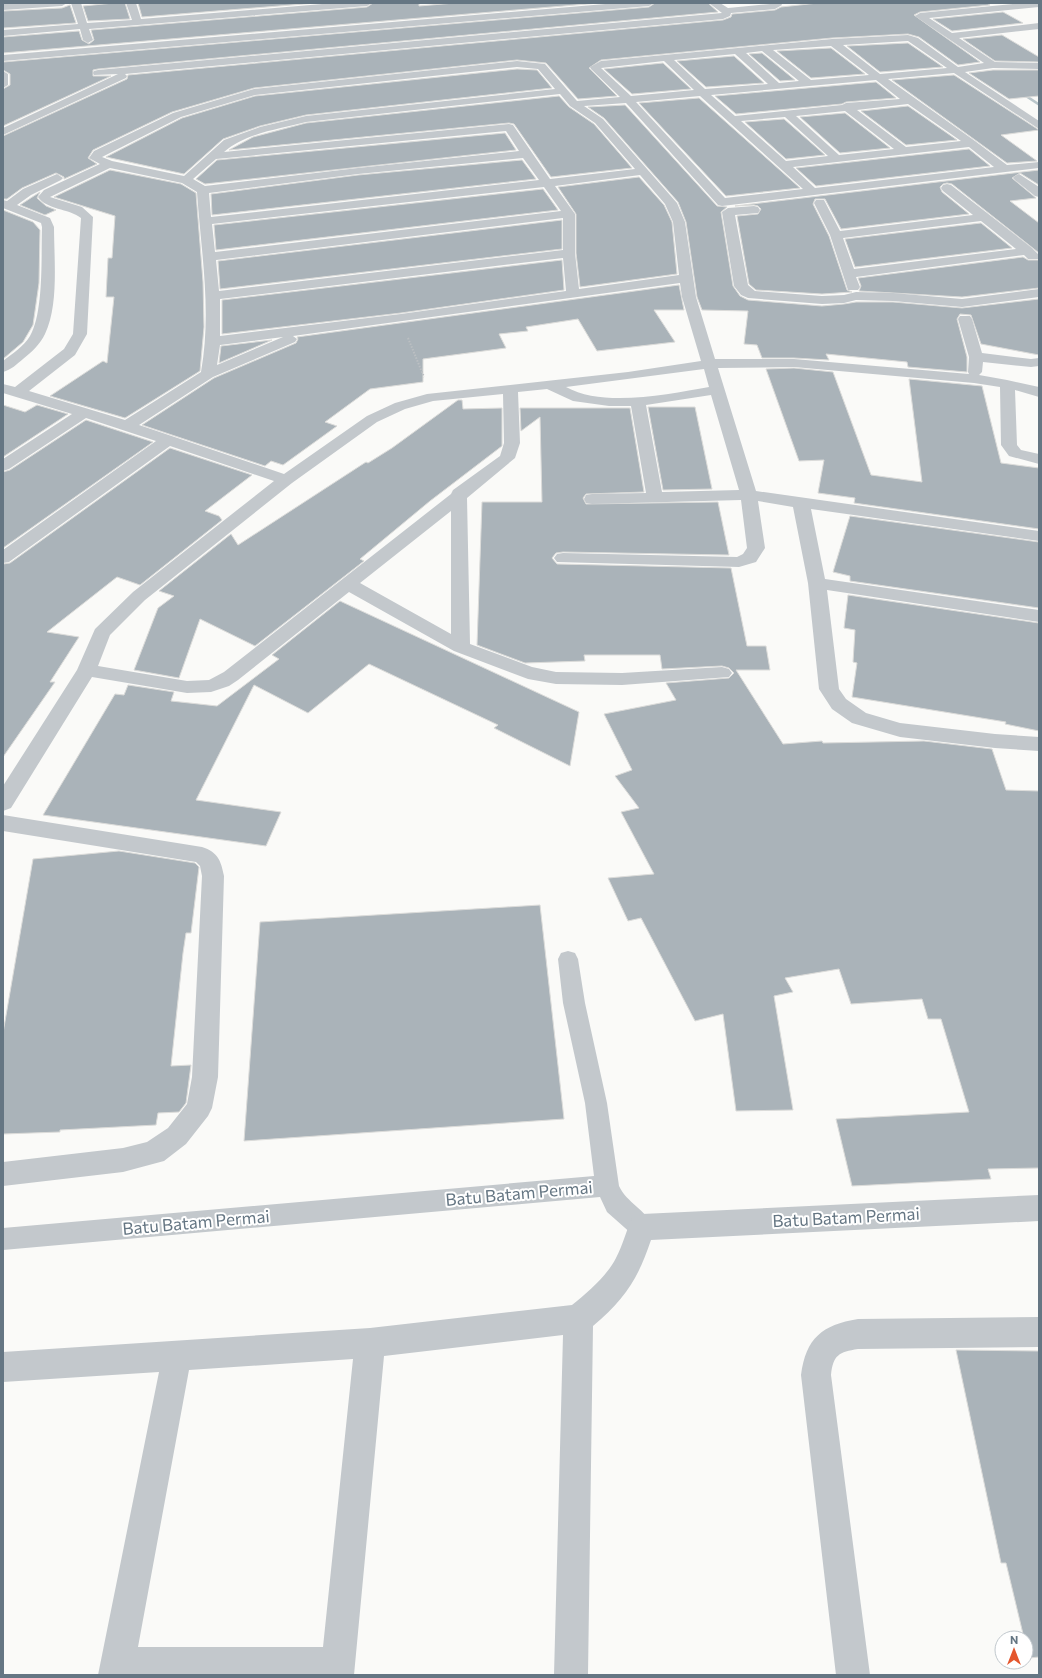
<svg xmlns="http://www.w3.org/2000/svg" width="1042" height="1678" font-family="Commissioner,sans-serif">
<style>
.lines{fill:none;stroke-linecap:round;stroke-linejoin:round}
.stream{fill:#bbc7cb;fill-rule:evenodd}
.building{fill:#aab3b9;stroke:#dcdcda}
.path{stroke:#bbbfc2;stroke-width:2;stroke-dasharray:1.5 1.5;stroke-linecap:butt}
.service{fill:#c3c8cc;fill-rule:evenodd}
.minor{fill:#c3c8cc;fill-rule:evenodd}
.labels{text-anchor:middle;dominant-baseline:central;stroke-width:4;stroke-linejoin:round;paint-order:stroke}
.near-street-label{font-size:17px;fill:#657683;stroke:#fff}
</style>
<rect width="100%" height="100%" fill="#fafaf8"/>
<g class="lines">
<path class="stream" d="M1016,89H1018L1039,103V106L1016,91Z"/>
</g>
<path class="building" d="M114,3H125L130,19L88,21L83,6Z
M138,3H316L142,17Z
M373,3H419V6L455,3H599L3,53V37L79,31L82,40L89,44L94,40L91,30L367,7Z
M655,3H708L718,12L98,69L93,70V76H111L3,126V89L10,85V74L3,70V62L649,7Z
M818,3H987L990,5L920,12L914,15L980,62L958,65L919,37L908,34L832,38L601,60L589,68L617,96L578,99L546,63L517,60L254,88L172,112L93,150L88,158L97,164L64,179V177L56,173L22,188L7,199H3V136L127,79L128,75L723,20L731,17L732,14L775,10L781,7Z
M70,5L76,23L3,28V11L62,8Z
M1003,12L1023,23L952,31L933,19Z
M1002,35L1039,57V62L995,61L963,39Z
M908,43L943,67L880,72L847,46Z
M831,48L865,74L811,78L777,51Z
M762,53L795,80L780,81L749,54Z
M734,56L764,83L706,87L677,61Z
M663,63L691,89L632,94L604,69Z
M517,69L537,70L552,88L306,115L260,126L223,139L184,174L106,157L182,118L255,96Z
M993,70H1039V96L1009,99L969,73Z
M954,75L1039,130L1001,135L1037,161L1007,163L892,80Z
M876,82L896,98L846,102L842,104L736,114L715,96Z
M559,96L569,107L594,124L632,168L551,177L514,124L509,123L229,150L253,137L306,123Z
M699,98L800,188L726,196L639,103Z
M625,105L717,206L727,207L721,212L733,286L740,296L748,300L822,306L844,304L856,302H893L962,308L1039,299V355L981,344L971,315L960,314L957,319L967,357V372L908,367L907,362L826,354L829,360L794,358H762L757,345L744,344L748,311L702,310L697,297L686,222L678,202L604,118L588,107Z
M908,106L957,140L906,145L861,111Z
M845,113L890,148L840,153L800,117Z
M784,119L825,155L786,159L745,122Z
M505,133L516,150L205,184L196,179L217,160Z
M969,149L990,166L816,186L796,168Z
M522,160L536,179L212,215L211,194L358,175Z
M110,170L181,184L196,193L203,282L204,327L200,371L125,418L50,396L103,361L107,363L114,297H106L108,258H112L115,216L54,197Z
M1039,170V185L1020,173L1012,178L1036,198L1010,201L1039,223V253L952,184L947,183L943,184L940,187L942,192L969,214L841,229L825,199H815L813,204L829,236L847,290L852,292L822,294L756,290L749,284L737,216L758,214L761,209L758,206L754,205L735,206Z
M639,177L664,205L672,222L677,274L580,287L576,253V214L558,187Z
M543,189L558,210L216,250L214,225Z
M40,192L37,198L46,206L56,210L45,215L20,205Z
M3,210L33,222L40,230L39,283L33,325L23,342L3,359Z
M562,220V249L220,289L218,261Z
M981,223L1012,248L855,267L845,239Z
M1023,257L1028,260H1039V288L962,297L859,291L861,286L858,278Z
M562,260L564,290L401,313L222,334V300Z
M679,285L684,310H654L675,342L597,351L578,319L526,327L528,331L499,334L506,348L423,359V382L370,389L325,422L337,426L283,465L271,461L265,466L142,425L214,378L296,343L298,339L297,337Z
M272,340L219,363L221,346Z
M794,368L833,372L871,475L922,482L909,379L982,386L1001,463L1039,468V529L854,503L855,498L818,493L824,460L799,461L766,369Z
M458,400H462L463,409L502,408V446L430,501L360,559L364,561L255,646L200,619L179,678L134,670L158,608L174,596L159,591L231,534L238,545L366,462L368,463L392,448Z
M3,405L25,412L37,405L68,414L3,457Z
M648,407H695L712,489L663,490Z
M520,408H630L644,492L586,494L583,498L586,504L718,502L729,555L563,552L556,553L552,558L557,564L731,568L747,646H766L770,670H736L783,744L822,741L823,743L924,741L992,749L1006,790L1039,791V1168L988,1169L991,1179L852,1186L836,1119L969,1112L941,1019H928L922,999L851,1004L839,969L785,978L793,992L774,996L793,1110L736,1111L723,1014L695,1021L641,918L628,921L608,878L654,874L621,812L639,808L615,776L632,770L604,714L676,700L666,683L729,678L734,673L729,668L722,666L662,669L660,655H584L585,661L525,663L477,645L482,502H542L540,417L521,431Z
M86,420L153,442L3,548V472L10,470Z
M170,448L252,475L205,511L219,516L222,520L140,585L117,577L47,632L79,637L50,682H55L3,757V564L10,563Z
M850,516L1039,542V608L850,581V576L833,572Z
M848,595L1039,623V731L1005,724L1006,722L852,697L857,663L853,662L855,630L844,628Z
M340,601L579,712L570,766L494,728L498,725L369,664L308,713L254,685L196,800L281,812L266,846L43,815L115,694L124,695L128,685L174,692L171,701L217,706L279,659L272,655Z
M119,851L195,863L199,867L191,933H186L183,953L171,1066L191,1065L186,1103L179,1112L158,1113L156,1125L60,1130V1132L3,1134V1033L33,859Z
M540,905L564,1119L244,1141L260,922Z
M956,1350L1039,1351V1657L1029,1658L1026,1638H1024L1006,1563H1001Z"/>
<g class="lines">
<path class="path" d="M408,338L424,377"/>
<path class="service" d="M568,951L575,953L578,959L585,1003L607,1103L619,1186C627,1203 646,1210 654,1227L651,1235L642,1238L633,1235L607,1212L600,1197L3,1250V1228L594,1176L585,1103L563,1003L558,959L561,953Z"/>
<path class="minor" d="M22,3H67L62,6L3,10V4Z
M71,3H81L87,23L132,20L126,3H136L141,19L334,3H372L367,6L89,29L93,40L88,43L83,40L80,29L3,36V30L78,24Z
M617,3H654L649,6L3,61V55Z
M709,3H720L728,8L781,3L782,5L775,9L731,13L730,16L723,19L125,74L127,76L126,78L3,135V128L118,74L94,75L93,73L94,71L98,70L722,13Z
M1022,3H1039V7L929,18L952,33L1039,23V29L959,38L995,62L1039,63V69L993,68L965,72L1039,121V129L954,73L888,79L975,141L1007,165L1039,162V168L722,206L718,205L626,103L584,106L603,119L677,203L685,222L696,297L715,359H794L969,374L968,372L969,357L958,319L960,316H970L972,319L982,353L1031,359L1039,358V366L1031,367L983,362L982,372L979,375L1007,380L1039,387V397L1015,390L1017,445L1021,450L1039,454V464L1009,456L1001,445L1000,387L974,383L794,367L718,368L756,491L1039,531V541L811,509L825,579L1039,610V622L827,590L839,689L846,699L866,713L900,723L995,734L1039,737V751L995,748L900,737L852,723L832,709L819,689L808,583L793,507L758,501L765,548L756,562L739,567L557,562L554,558L557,554L563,553L737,557L743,554L747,548L741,500L592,504L586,503L584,499L586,495L592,494L646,493L631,406H609L573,401L547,389L518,392L520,443L515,458L467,498L470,644L532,667L556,672L622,673L722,667L729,669L732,673L729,677L622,685L556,684L528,679L454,651L349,592L238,680L229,686L211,692L187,693L92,677L11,808L3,811V786L77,670L95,629L133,592L274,481L170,446L9,562L3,563V550L156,441L86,418L9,469L3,471V459L72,414L3,393V384L15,387L64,349L73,334L81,218C68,208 47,210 38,197L44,190L100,164L89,158L94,151L173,113L254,89L517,61L545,64L577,101L620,97L591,69L590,67L601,61L832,39L908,35L918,38L958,67L984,63L915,16L920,13ZM908,41L947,68L880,74L843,45ZM831,46L869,75L811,80L773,50ZM762,51L799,81L779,83L746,53ZM735,54L768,84L705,89L674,60ZM664,61L694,90L631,96L601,68ZM517,67L538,69L555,89L306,116L260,127L224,140L184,176L112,161L102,157L181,117L255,95ZM876,80L900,99L846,103L842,105L735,116L711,95ZM560,94L570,106L595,123L635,169L550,179L513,125L509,124L224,152C245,133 280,129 306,122ZM700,96L803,189L725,198L636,102ZM908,104L961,141L906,147L857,110ZM845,111L894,149L839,155L796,116ZM785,117L828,156L786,161L741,121ZM506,131L519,151L358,168L205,186L193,179L216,159ZM969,147L994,167L815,188L793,167ZM523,158L539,180L211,217L209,193L358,174ZM110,168L182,183L197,192C201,252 212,311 201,372L125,420L29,391L75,355L87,334L93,217L82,207L50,197ZM640,175L665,204L673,222L679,275L579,289L575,253V214L555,186ZM544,187L561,211L215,252L212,224ZM563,218V250L219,291L216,260ZM563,258L566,291L401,314L220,336V299ZM680,283L682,297L701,361L628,372L427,394L395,403L367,416L284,474L139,425L213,377L295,342L297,339L293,336ZM283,337L217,365L220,345ZM704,369L709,387C668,394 604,408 566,387ZM503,394L504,443L500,456L453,490L451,494L224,672L209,680L187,681L98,666L110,635L145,600L292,483L377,422L405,409L433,401ZM711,395L739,490L662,492L646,405ZM451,511V634L360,583Z
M3,71L8,74V85L3,88Z
M57,174L63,178L61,180L31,195L17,205L50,218L54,227C54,259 59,305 45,334C40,344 32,352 23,359C17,364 11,370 3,372V361C12,354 24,346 30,336C44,312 41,256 42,227L41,223L3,208V200L7,201L23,189Z
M1019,174L1039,187V197L1035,196L1015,180L1013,178L1015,176Z
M947,184L951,185L1032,248L1039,255L1038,259H1028L1024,255L856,277L860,287L858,290H848L830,235L814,203L816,200H824L840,231L973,215L943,191L941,188L943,185ZM981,221L1016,249L854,269L843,238Z
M754,206L758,207L760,210L758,213L735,215L748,285L755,291L822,296L844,295L856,292L893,293L962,299L1039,289V297L962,307L893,301L856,300L844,303L822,304L748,298L741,295L734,286L722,212L728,208Z
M3,815L202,847C218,852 221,861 224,876L218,1077L212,1108L208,1116L186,1144L164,1161L123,1172L3,1186V1162L123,1148L147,1142L168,1128L187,1104L192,1077L202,876L200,866L196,862L3,831Z
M1039,1195V1221L651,1240C638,1279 625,1299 593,1326L588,1675H554L563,1335L384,1356L354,1675H98L159,1372L3,1382V1352L370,1328L572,1305C588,1292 606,1277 616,1258C623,1245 626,1231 632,1218L642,1214ZM353,1359L323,1647H138L189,1370Z
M1039,1317V1347L858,1349C839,1352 833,1355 831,1375L870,1675H836L801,1375C806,1338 822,1325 858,1319Z"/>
</g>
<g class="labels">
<g class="near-street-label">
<text transform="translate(519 1193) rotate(-5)">Batu Batam Permai</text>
<text transform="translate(846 1217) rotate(-3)">Batu Batam Permai</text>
<text transform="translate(196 1222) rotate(-5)">Batu Batam Permai</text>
</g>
</g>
<rect width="1042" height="1678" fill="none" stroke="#657683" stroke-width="8"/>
<g transform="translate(1014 1650)"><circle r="19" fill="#ffffff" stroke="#c1c8cd"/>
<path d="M0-3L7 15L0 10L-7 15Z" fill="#e4572e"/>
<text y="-6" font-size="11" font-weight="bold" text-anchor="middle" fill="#657683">N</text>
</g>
</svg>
